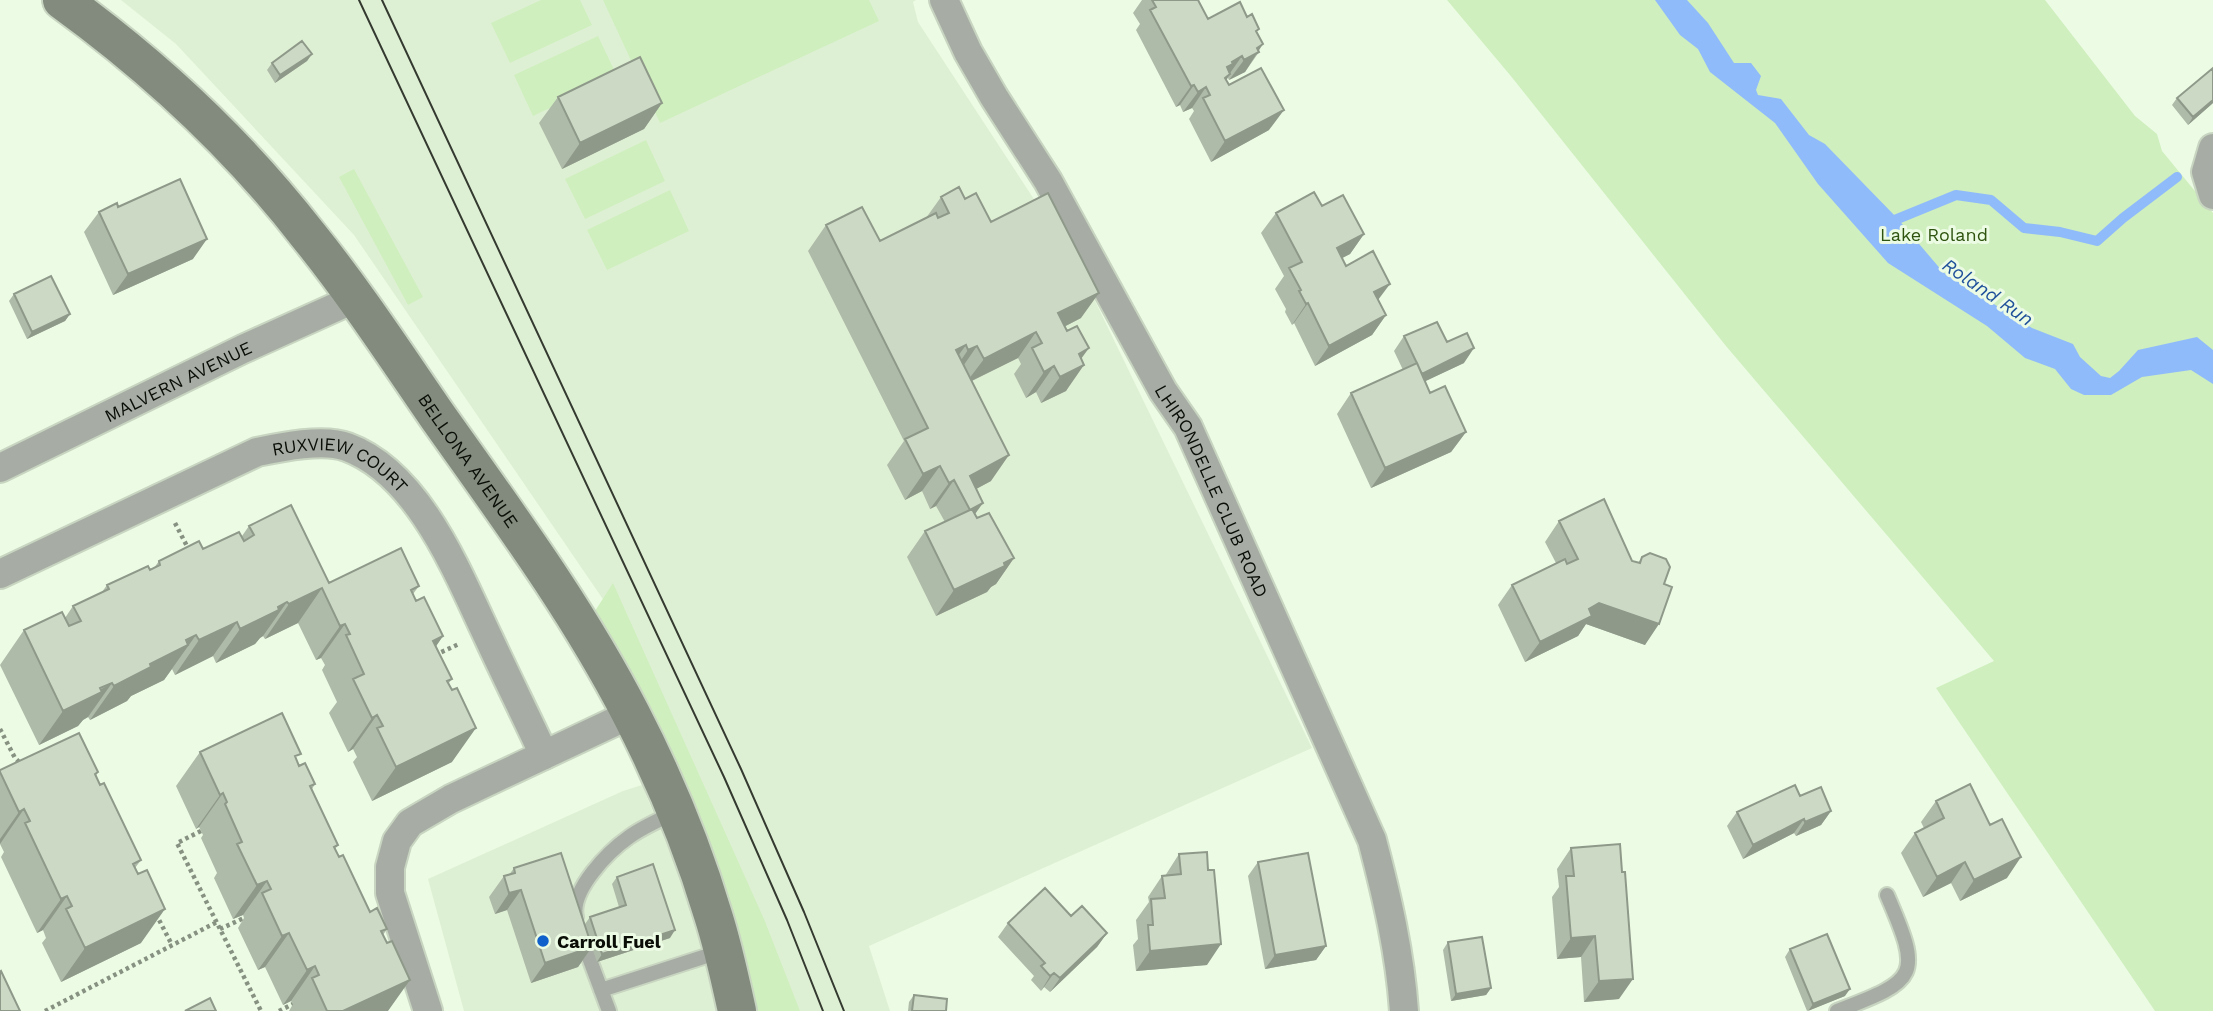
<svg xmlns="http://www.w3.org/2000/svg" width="2213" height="1011" font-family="'Work Sans',sans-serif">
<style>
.built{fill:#def0d4}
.green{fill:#cfefbe}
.water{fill:#90bbfa}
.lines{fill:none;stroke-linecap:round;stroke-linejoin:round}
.stream{stroke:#90bbfa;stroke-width:10}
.service-casing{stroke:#c8d5c1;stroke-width:18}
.minor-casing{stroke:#c8d5c1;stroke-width:32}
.secondary-casing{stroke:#c8d5c1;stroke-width:42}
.path{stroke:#879181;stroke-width:4.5;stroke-dasharray:3.5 3.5;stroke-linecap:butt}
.service{stroke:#a7ada4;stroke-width:14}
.minor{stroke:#a7ada4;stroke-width:28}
.secondary{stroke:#828b7d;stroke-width:38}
.tram{stroke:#343a30;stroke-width:2}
.wall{fill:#afbba9}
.shaded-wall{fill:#8f998a}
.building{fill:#ccdac5;stroke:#8f998a;stroke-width:2}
.poi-dot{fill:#0f60ca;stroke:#ecfbe4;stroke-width:2.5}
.labels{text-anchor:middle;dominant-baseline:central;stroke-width:6;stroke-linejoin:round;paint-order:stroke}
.park-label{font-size:18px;fill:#2e540f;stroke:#ecfbe4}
.street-label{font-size:18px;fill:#0a0e07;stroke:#ecfbe4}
.poi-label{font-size:18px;font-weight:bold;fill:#0a0e07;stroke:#ecfbe4;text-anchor:start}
.water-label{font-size:19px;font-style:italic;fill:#1f519b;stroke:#ecfbe4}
</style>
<rect width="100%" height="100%" fill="#ecfbe4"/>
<path class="built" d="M121,0H916L913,2L918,22L1079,268L1312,748L869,946L890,1011H765L748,930L611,611L354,235L176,44Z
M642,785L684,886L718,1011H464L428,879L623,791Z"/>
<path class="green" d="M541,0H580L592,25L510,63L491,23Z
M603,0H869L879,21L660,123Z
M1447,0H2045L2135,116L2157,134L2162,151L2213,213V1011H2155L1936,688L1994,661L1726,346L1510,75Z
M598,36L617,76L533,116L514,75Z
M646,140L665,181L585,219L565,179Z
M354,169L423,297L408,305L339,177Z
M670,190L689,231L607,270L587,230Z
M613,583L764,919L800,1011H754L718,870L650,708L595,611Z"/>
<path class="water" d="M1655,0H1687L1708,23L1734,63H1751L1761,76L1756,90L1758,95L1781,99L1809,135L1825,144L1897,218L1943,272L2032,328L2073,344L2080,357L2101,376L2110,378L2119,371L2138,350L2197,337L2213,350V384L2191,370L2142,377L2111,395H2084L2071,389L2055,369L2025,358L1987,326L1888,263L1818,184L1775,123L1710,72L1698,49L1680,35Z"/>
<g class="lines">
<path class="stream" d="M1885,224L1956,195L1991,200L2024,228L2060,232L2097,241L2123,218L2177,177"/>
<defs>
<path id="service" d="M576,917C570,890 609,851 629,837C643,827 659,820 674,813
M581,936L609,1011
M601,990L722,951
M1837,1011C1919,980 1922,976 1887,895"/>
<g id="minor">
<path id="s1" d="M944,0L968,52L994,97L1048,181L1163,391L1188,427L1372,840C1387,897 1400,953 1404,1011"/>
<path d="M2213,148L2206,172L2213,195"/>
<path id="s2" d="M0,468L243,349L356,298"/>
<path id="s3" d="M0,574L257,452C281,447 324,438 347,447C420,474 458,574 489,639C507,678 526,716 544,755"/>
<path d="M428,1011L390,893V867L397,841L410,823L451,799L631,714"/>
</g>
<g id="secondary">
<path id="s4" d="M62,0C153,66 239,146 308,235C355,293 396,356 438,417C506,513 577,609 631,714C663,776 693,848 713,915C723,946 730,979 737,1011"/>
</g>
</defs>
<use href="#service" class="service-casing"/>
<use href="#minor" class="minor-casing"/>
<use href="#secondary" class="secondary-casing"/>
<path class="path" d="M175,523L190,552
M435,655L459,644
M0,729L15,758L21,764
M201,831L177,843L261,1011
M156,914L172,945
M220,929L244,918
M45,1011L217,922
M279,1011L293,1004"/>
<use href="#service" class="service"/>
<use href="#minor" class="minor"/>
<use href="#secondary" class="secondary"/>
<path class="tram" d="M359,0L724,777L787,920L823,1011
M382,0L741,769L804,912L844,1011"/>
</g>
<path class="wall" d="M1142,0H1198L1208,19L1247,17L1259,29L1257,32L1259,52L1245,72L1229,80L1228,78L1226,80L1229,85L1269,130L1211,162L1189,119L1194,111L1192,108L1183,112L1180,105L1176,107L1136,30L1140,24L1133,13Z
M312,54L307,61L275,83L267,70L272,63Z
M558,97L662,103L644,129L562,169L539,123Z
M2177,98L2213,103L2188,125L2172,105Z
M941,197L965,199L991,222L1081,318L1064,327L1081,359L1066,391L1041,403L1036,392L1026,398L1014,374L1021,364L1018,358L972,381L991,481L976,489L975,514L977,518L1014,558L996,584L991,587L987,592L936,616L907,557L925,531L945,522L936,506L930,509L922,491L905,500L887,465L904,441L808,251L826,225L880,241L926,218Z
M1322,206L1364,234L1350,254L1342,258L1346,266L1378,300L1386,315L1372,335L1315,366L1294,323L1292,325L1285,312L1286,309L1275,289L1284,276L1261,233L1276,213Z
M118,207L193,259L113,295L84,232L99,212Z
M14,294L70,314L65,321L27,339L9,301Z
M1404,336L1447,342L1464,363L1425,381L1430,393L1466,432L1451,452L1371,488L1337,414L1351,393L1403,370L1394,351Z
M1559,521L1632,561L1638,563L1642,557L1664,584L1645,645L1586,624L1578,636L1525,662L1498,605L1512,585L1556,563L1545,542Z
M249,526L329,583L419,586L413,594L416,601L443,636L436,646L452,679L448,684L452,762L372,801L353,762L357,757L353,749L348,752L329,713L337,702L322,670L325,665L321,658L316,660L298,623L265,639L263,636L260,638L255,644L216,663L213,656L175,675L172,669L164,680L131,696L127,701L90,720L88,717L83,720L78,726L39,745L0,665L24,630L65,618L73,606L102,592L107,585L154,568L159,561L203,549L242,536Z
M200,752L296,760L299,766L315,784L312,789L338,845L335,849L370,912L387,929L383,935L388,1011H289L293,1004L291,1001L283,1005L265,967L258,970L238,928L244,918L243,915L233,919L214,878L217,873L201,838L203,835L199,827L196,829L176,786Z
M0,770L98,772L96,776L141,860L135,868L141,943L61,982L42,943L46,938L43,930L37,933L1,857L4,852L0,844Z
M1800,796L1831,811L1821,825L1796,836L1794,833L1743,859L1727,826L1737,812Z
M1936,801L2007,878L1960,901L1951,883L1923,897L1901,853L1915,833L1924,828L1921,822Z
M1571,848L1619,999L1584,1002L1581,957L1557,959L1552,897L1559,887L1557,869Z
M1179,854L1207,965L1136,971L1133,945L1138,939L1136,920L1149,902L1148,897L1162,876H1165Z
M1258,862L1326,946L1316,960L1265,969L1248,876Z
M514,868L585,924L590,917L619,907L612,884L617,877L670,938L597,962L592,947L578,967L531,983L507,910L495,914L489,897L504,876L509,875Z
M1071,916L1107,933L1097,947L1050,992L1044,987L1041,991L1031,980L1034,976L998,937L1008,923Z
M1448,942L1491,988L1486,995L1451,1001L1443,950Z
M1790,949L1845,996L1807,1011L1785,957Z
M914,995L946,1011H908L909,1002Z"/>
<path class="shaded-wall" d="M1263,44L1245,72L1229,80L1244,60L1257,48Z
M312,54L307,61L275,83L280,75Z
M1242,56L1228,76L1230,74L1216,95L1227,67L1232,62Z
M1194,85L1180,105L1176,107L1191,86Z
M1206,87L1192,108L1183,112L1198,92Z
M2213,100V103L2188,125L2193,117Z
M662,103L644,129L562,169L580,143Z
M1284,110L1269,130L1211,162L1225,141Z
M1364,234L1350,254L1323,268L1337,248Z
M207,239L193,259L113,295L128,274Z
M1390,284L1375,304L1374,292Z
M1099,293L1081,318L1040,339L1058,313Z
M1308,303L1294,323L1292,325L1306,304Z
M70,314L65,321L27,339L32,332Z
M1386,315L1372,335L1315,366L1329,346Z
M1036,332L1018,358L965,384L984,359Z
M966,345L947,371L956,350Z
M977,346L959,372L950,376L968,350Z
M1089,348L1073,370L1084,365L1066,391L1041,403L1060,377L1079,354Z
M1474,348L1464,363L1411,388L1421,374Z
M1054,366L1036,392L1026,398L1044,372Z
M1466,432L1451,452L1371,488L1385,468Z
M1009,455L991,481L963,496L970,476Z
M940,466L922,491L905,500L923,474Z
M954,480L936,506L930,509L949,483Z
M983,503L965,528L970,510Z
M1014,558L996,584L991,587L987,592L936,616L954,590Z
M322,588L298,623L265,639L289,604Z
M287,602L263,636L260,638L255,644L216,663L240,629Z
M1599,603L1659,624L1645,645L1586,624L1578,636L1525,662L1540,642L1589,609Z
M237,622L213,656L175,675L199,640Z
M345,624L321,658L316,660L340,626Z
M196,635L164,680L131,696L127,701L90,720L114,686Z
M443,636L419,671L433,641Z
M112,683L88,717L83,720L78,726L39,745L63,711Z
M377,715L353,749L348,752L372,718Z
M476,728L452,762L372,801L396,767Z
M223,793L199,827L196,829L220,795Z
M24,809L0,844V839L19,812Z
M1831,811L1821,825L1796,836L1805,822Z
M1804,819L1794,833L1743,859L1753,845Z
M2021,857L2007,878L1960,901L1974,880Z
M1965,862L1951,883L1923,897L1937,877Z
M267,881L243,915L233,919L257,885Z
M521,890L507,910L495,914L509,893Z
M67,896L43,930L37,933L61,899Z
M165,909L141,943L61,982L85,948Z
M675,930L670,938L597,962L602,954Z
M289,933L265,967L258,970L282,936Z
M1107,933L1097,947L1050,992L1060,978Z
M1595,936L1581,957L1557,959L1571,938Z
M1221,944L1207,965L1136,971L1150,951Z
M1326,946L1316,960L1265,969L1275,955Z
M592,947L578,967L531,983L545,963Z
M315,966L291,1001L283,1005L307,970Z
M1054,973L1044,987L1041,991L1050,976Z
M1633,979L1619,999L1584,1002L1599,981Z
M410,980L388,1011H343Z
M1491,988L1486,995L1451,1001L1456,994Z
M1850,989L1845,996L1808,1011L1813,1004Z"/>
<path class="building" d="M1152,0H1198L1208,19L1240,2L1247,17L1252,14L1259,29L1256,31L1263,44L1257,48L1259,52L1244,60L1242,56L1232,62L1233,64L1227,67L1230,74L1225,78L1229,85L1261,68L1284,110L1225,141L1203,98L1210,95L1206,87L1198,92L1194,85L1191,86L1150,10L1156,7Z
M302,41L312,54L280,75L272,63Z
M640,57L662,103L580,143L558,97Z
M2213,68V100L2193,117L2177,98Z
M180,179L207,239L128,274L99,212L117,203L118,207Z
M959,187L965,199L976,193L991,222L1048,193L1099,293L1058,313L1067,331L1077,326L1089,348L1079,354L1084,365L1060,377L1054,366L1044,372L1032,348L1042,343L1036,332L984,359L977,346L968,350L966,345L956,350L1009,455L970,476L983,503L970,510L954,480L949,483L940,466L923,474L905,439L928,428L826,225L862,207L880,241L936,213L938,218L949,213L941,197Z
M1314,192L1322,206L1343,195L1364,234L1337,248L1346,266L1373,251L1390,284L1374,292L1386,315L1329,346L1308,303L1306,304L1299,291L1301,290L1289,268L1302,262L1276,213Z
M51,276L70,314L32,332L14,294Z
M1437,322L1447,342L1467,333L1474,348L1422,374L1404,336Z
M1417,363L1430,393L1445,386L1466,432L1385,468L1351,393Z
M1604,499L1632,561L1640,563L1642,557L1650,553L1666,559L1670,567L1664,584L1672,587L1659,624L1599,603L1589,609L1592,616L1540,642L1512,585L1565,559L1567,564L1578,559L1559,521Z
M291,505L329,583L401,548L419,586L411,590L416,601L424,597L443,636L433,641L452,679L447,681L452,690L457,688L476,728L396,767L377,728L383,726L377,715L372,718L353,679L364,674L346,635L350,634L345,624L340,626L322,588L289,604L287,602L278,607L279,610L240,629L237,622L199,640L196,635L186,640L188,645L150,664L151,667L114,686L112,683L100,688L102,692L63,711L24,630L62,612L69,626L81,621L73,606L109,589L107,585L148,566L150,570L160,565L159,561L199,541L203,549L239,532L244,541L254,535L249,526Z
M972,509L977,518L989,513L1014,558L1004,563L1005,566L954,590L925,531Z
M282,713L301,754L295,756L299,766L305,763L315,784L310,786L338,845L334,847L339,857L343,855L370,912L377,908L387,929L381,931L387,943L392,941L410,980L343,1011H327L312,978L319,975L315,966L307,970L289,933L282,936L262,893L271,889L267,881L257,885L237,844L242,842L225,804L227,802L223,793L220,795L200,752Z
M79,733L98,772L95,774L100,785L104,783L141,860L133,864L138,874L147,870L165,909L85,948L66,909L72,906L67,896L61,899L25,823L30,821L24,809L19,812L0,772V770Z
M1970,784L1990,825L2002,819L2021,857L1974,880L1965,862L1937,877L1915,833L1944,818L1936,801Z
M1795,785L1800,796L1821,787L1831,811L1805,822L1804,819L1753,845L1737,812Z
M1620,844L1622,872H1625L1633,979L1599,981L1595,936L1571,938L1566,876H1574L1571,848Z
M1207,852L1208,870H1214L1221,944L1150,951L1148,925H1153L1151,899L1165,898L1162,876L1181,874L1179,854Z
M561,853L592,947L545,963L521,890L509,893L504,876L515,873L514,868Z
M1308,853L1326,946L1275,955L1258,862Z
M653,864L675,930L602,954L590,917L626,905L617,877Z
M1045,888L1071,916L1082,906L1107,933L1060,978L1054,973L1050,976L1041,966L1045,963L1008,923Z
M1827,934L1850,989L1813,1004L1790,949Z
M1482,937L1491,988L1456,994L1448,942Z
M1,971L20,1011H0V972Z
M914,995L947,999L946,1011H912Z
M210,998L216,1011H185Z"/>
<circle class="poi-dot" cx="543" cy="941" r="7"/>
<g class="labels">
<g class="park-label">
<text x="1934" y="234">Lake Roland</text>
</g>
<g class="street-label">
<text stroke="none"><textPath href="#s2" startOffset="198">MALVERN AVENUE</textPath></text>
<text stroke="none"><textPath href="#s4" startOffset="618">BELLONA AVENUE</textPath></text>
<text stroke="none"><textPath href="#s3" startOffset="374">RUXVIEW COURT</textPath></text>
<text stroke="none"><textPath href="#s1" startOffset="560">LHIRONDELLE CLUB ROAD</textPath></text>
</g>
<g class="poi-label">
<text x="557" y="941">Carroll Fuel</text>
</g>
<g class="water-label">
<text transform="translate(1988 292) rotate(34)">Roland Run</text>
</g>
</g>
</svg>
